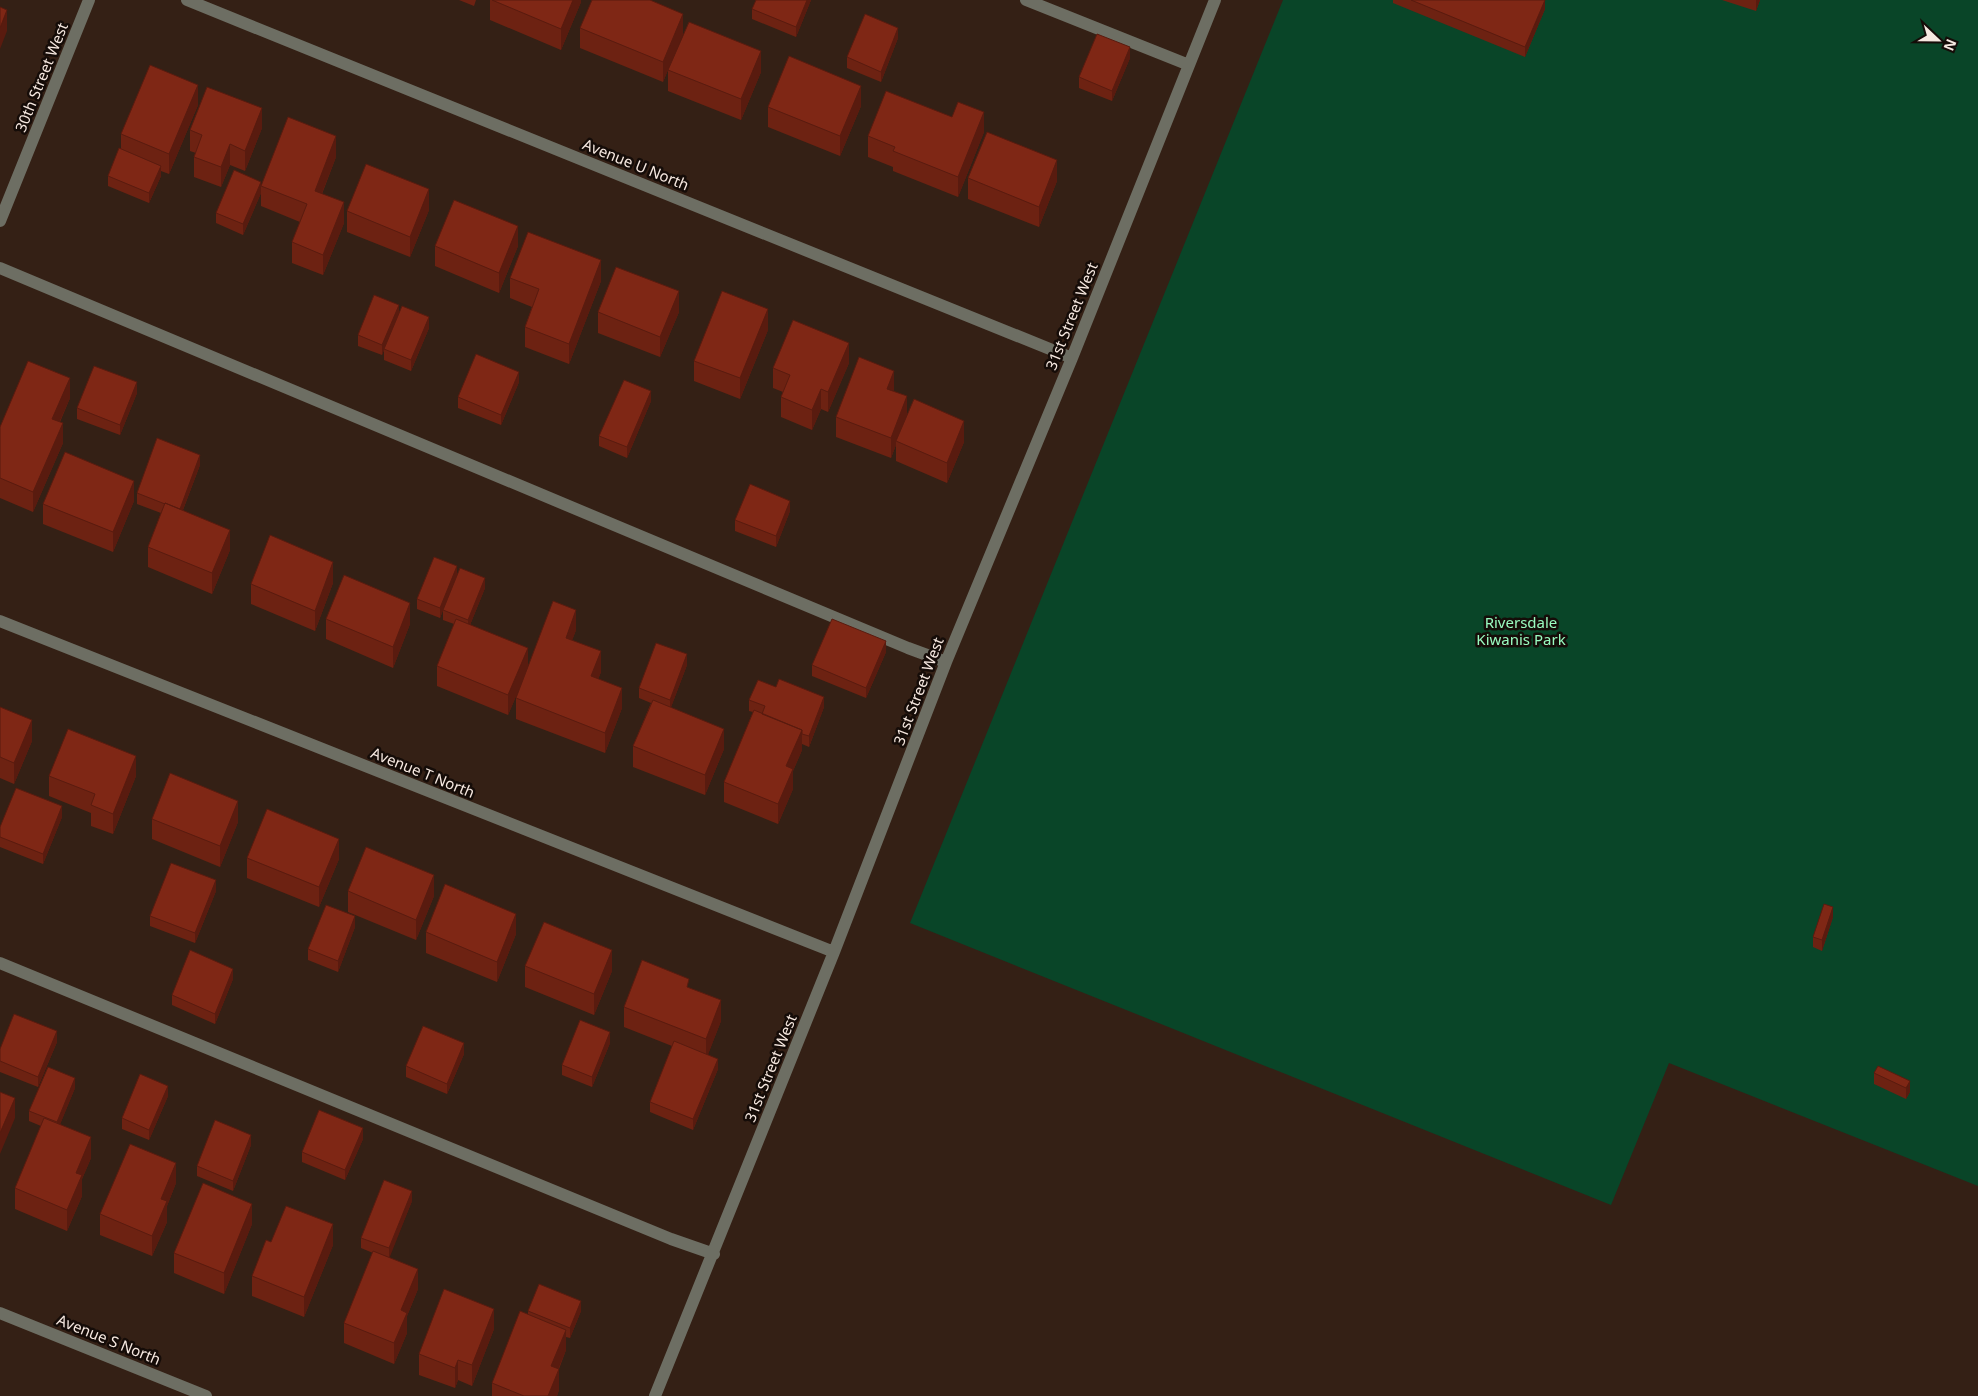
<svg xmlns="http://www.w3.org/2000/svg" width="1978" height="1396" font-family="'Noto Sans',sans-serif">
<style>
.green{fill:#094528}
.lines{fill:none;stroke-linecap:round;stroke-linejoin:round}
.minor{stroke:#6d6e63;stroke-width:12}
.wall{fill:#6d2212}
.shaded-wall{fill:#591b0f}
.building{fill:#7f2715;stroke:#591b0f}
.labels{text-anchor:middle;dominant-baseline:central;stroke-width:5;stroke-linejoin:round;paint-order:stroke}
.street-label{font-size:15px;fill:#f7e9e1;stroke:#150c08}
.park-label{font-size:15px;fill:#99fbc0;stroke:#150c08}
</style>
<rect width="100%" height="100%" fill="#342015"/>
<path class="green" d="M1283,0H1978V1186L1669,1063L1611,1205L910,923Z"/>
<g class="lines">
<path class="minor" d="M187,0L1072,358
M1026,0L1189,65
M0,221L89,0
M0,268L908,648L946,662
M0,621L834,952
M0,963L671,1239L714,1254
M0,1313L206,1396
M655,1396L834,952L946,662L1072,358L1215,0"/>
</g>
<path class="wall" d="M459,0H476L474,6Z
M490,0H581V2L561,50L490,20Z
M811,0L796,37L752,19V9Z
M1393,0H1545V9L1525,57L1393,3Z
M1722,0H1760L1756,11Z
M580,28L683,34L663,82L580,48Z
M898,38L881,82L847,68V57Z
M1130,58L1112,101L1079,88V77Z
M668,70L761,72L741,120L668,91Z
M198,105L169,174L161,171V176L149,203L108,186V176L121,149V134Z
M861,106L840,156L768,127V107Z
M952,117L984,132L958,197L893,171V167L868,157V136Z
M262,128L245,171L230,165L221,187L194,177V157L196,153L190,151V130Z
M336,157L322,194L344,223L323,275L292,263V242L300,222L261,206V193L243,235L216,223V213L261,185Z
M968,178L1057,181L1039,227L968,199Z
M429,210L410,257L347,232V211Z
M435,246H518L499,293L435,266Z
M510,278L601,281L569,364L525,347V327L532,307L510,298Z
M598,312H679L660,357L598,333Z
M399,315L429,328L411,371L384,360V350L382,355L358,346V335Z
M768,330L740,399L694,381V361Z
M849,363L828,412L821,409L812,430L781,417V397L783,392L773,388V368Z
M519,382L501,425L458,408V397Z
M894,391L907,416L964,442L947,483L896,461V445L891,458L836,437V417Z
M137,393L120,435L77,419V408Z
M70,398L60,422L63,443L33,512L0,498V427Z
M651,401L627,458L599,446V436Z
M200,465L183,510L230,550L212,594L148,567V547L161,513L137,504V493Z
M134,501L113,552L43,524V504Z
M790,511L776,547L735,531V520Z
M457,576L485,588L470,625L528,668L576,630L572,640L601,672L598,679L622,708L605,753L516,719V698L522,682L508,715L437,686V666L454,624L443,620V610L440,618L417,609V599Z
M333,583L315,631L251,604V584Z
M326,619L410,624L393,668L326,639Z
M886,652L866,698L812,676V665Z
M687,665L671,707L724,749L705,795L633,767V746L651,703L639,698V688Z
M749,700L824,707L809,747L802,744V750L793,771V789L778,824L724,802V782L753,712L749,711Z
M0,707L32,741L14,784L0,778Z
M49,776H136L113,834L91,826V813L49,796Z
M62,817L43,864L0,847V827Z
M152,819L238,822L220,867L152,839Z
M247,858L339,859L319,907L247,878Z
M216,891L195,943L150,926V916Z
M348,891L434,896L416,940L348,912Z
M1833,917L1822,951L1813,947V937Z
M355,927L338,972L308,960V949Z
M426,932L516,934L497,982L426,953Z
M525,966L612,971L594,1015L525,987Z
M233,979L215,1024L172,1005V995Z
M689,988L721,1021L708,1054L718,1069L693,1130L650,1112V1102L672,1046L624,1027V1007Z
M57,1042L38,1087L0,1072V1049Z
M610,1043L592,1087L562,1075V1065Z
M464,1054L447,1094L406,1077V1066Z
M1874,1073L1910,1081V1092L1906,1099L1874,1084Z
M75,1088L60,1124L91,1158L82,1179V1196L67,1231L15,1209V1188L41,1126L29,1121V1111Z
M168,1096L149,1140L122,1129V1118Z
M363,1139L345,1180L302,1162V1152Z
M251,1145L233,1191L197,1176V1166Z
M176,1183L167,1206V1222L152,1256L100,1235V1214Z
M412,1201L389,1257L418,1289L407,1316V1333L394,1364L344,1343V1323L373,1253L361,1248V1238Z
M252,1224L224,1294L174,1273V1253Z
M271,1242L333,1245L304,1317L252,1296V1276Z
M528,1311H581L570,1338L566,1337V1350L559,1369V1390L557,1396H492V1383L528,1314Z
M494,1329L472,1386L458,1380L455,1388L419,1375V1354Z"/>
<path class="shaded-wall" d="M573,0H581V2L561,50V29Z
M807,0H811L796,37V27Z
M1545,0V9L1525,57V47Z
M1756,0H1760L1756,11Z
M7,10V31L0,49V28Z
M683,14V34L663,82V62Z
M898,28V38L881,82V72Z
M1130,47V58L1112,101V91Z
M761,51V72L741,120V99Z
M198,85V105L169,174V154Z
M861,86V106L840,156V136Z
M262,108V128L245,171V151Z
M984,112V132L958,197V177Z
M336,136V157L315,211V191Z
M230,144V165L221,187V167Z
M1057,160V181L1039,227V207Z
M161,166V176L149,203V193Z
M261,182V193L243,235V224Z
M429,189V210L410,257V237Z
M344,202V223L323,275V255Z
M518,226V246L499,293V273Z
M601,260V281L569,364V344Z
M679,291V312L660,357V337Z
M399,305V315L382,355V345Z
M768,309V330L740,399V378Z
M429,317V328L411,371V360Z
M849,343V363L828,412V392Z
M894,371V391L887,389Z
M519,372V382L501,425V415Z
M70,378V398L52,439V419Z
M137,382V393L120,435V425Z
M821,389V409L812,430V410Z
M651,391V401L627,458V447Z
M907,396V417L896,441V445L891,458V438Z
M964,421V442L947,483V463Z
M63,423V443L33,512V492Z
M200,455V465L179,520V510Z
M134,481V501L113,552V532Z
M790,501V511L776,547V536Z
M230,530V550L212,594V573Z
M333,562V583L315,631V611Z
M457,566V576L440,618V608Z
M485,578V588L468,630V620Z
M410,603V624L393,668V647Z
M576,610V630L566,658V638Z
M886,641V652L866,698V688Z
M528,648V669L508,715V695Z
M601,651V672L591,697V676Z
M687,654V665L670,710V700Z
M622,688V708L605,753V733Z
M824,697V707L809,747V736Z
M32,720V741L14,784V763Z
M724,729V749L705,795V775Z
M802,730V750L793,771V789L778,824V804L786,766Z
M136,756V776L113,834V814Z
M238,801V822L220,867V846Z
M62,806V817L43,864V854Z
M339,839V859L319,907V887Z
M434,875V896L416,940V920Z
M216,880V891L195,943V933Z
M1833,907V917L1822,951V940Z
M516,914V934L497,982V962Z
M355,916V927L338,972V961Z
M612,950V971L594,1015V994Z
M233,969V979L215,1024V1014Z
M721,1000V1021L706,1060V1039Z
M57,1031V1042L38,1087V1077Z
M610,1032V1043L592,1087V1077Z
M464,1043V1054L447,1094V1084Z
M718,1059V1069L693,1130V1119Z
M75,1078V1088L57,1132V1122Z
M1910,1081V1092L1906,1099V1088Z
M168,1086V1096L149,1140V1130Z
M15,1098V1118L0,1154V1133Z
M363,1128V1139L345,1180V1170Z
M251,1135V1145L233,1191V1181Z
M91,1137V1158L82,1179V1196L67,1231V1210L76,1173Z
M176,1163V1183L167,1206V1222L152,1256V1236L161,1199Z
M412,1191V1201L389,1259V1248Z
M252,1204V1224L224,1294V1273Z
M333,1224V1245L304,1317V1297Z
M418,1269V1289L407,1316V1333L394,1364V1343L401,1310Z
M581,1301V1311L570,1338V1328Z
M494,1309V1329L472,1386V1365Z
M566,1330V1350L551,1387V1366Z
M458,1360V1380L455,1388V1368Z
M559,1369V1390L557,1396H548Z"/>
<path class="building" d="M492,0H573L561,29Z
M592,0H650L683,14L663,62L580,28Z
M756,0H807L796,27L752,9Z
M1411,0H1545L1525,47Z
M0,7L7,10L0,28Z
M865,14L898,28L881,72L847,57Z
M689,22L761,51L741,99L668,70Z
M1097,34L1130,47L1112,91L1079,77Z
M789,56L861,86L840,136L768,107Z
M150,65L198,85L169,154L121,134Z
M207,87L262,108L245,151L230,144L221,167L194,157L202,135L190,130Z
M886,91L952,117L958,102L984,112L958,177L893,151L895,147L868,136Z
M288,117L336,136L315,191L344,202L323,255L292,242L307,204L261,186Z
M987,132L1057,160L1039,207L968,178Z
M119,148L161,166L149,193L108,176Z
M366,164L429,189L410,237L347,211Z
M234,170L261,182L243,224L216,213Z
M454,200L518,226L499,273L435,246Z
M528,232L601,260L569,344L525,327L539,289L510,278Z
M616,267L679,291L660,337L598,312Z
M722,291L768,309L740,378L694,361Z
M374,295L399,305L382,345L358,335Z
M402,306L429,317L411,360L384,349Z
M793,320L849,343L828,392L821,389L812,410L781,397L790,375L773,368Z
M476,354L519,372L501,415L458,397Z
M859,357L894,371L887,389L907,396L891,438L836,417Z
M28,361L70,378L52,419L63,423L33,492L0,478V427Z
M94,366L137,382L120,425L77,408Z
M624,380L651,391L627,447L599,436Z
M914,399L964,421L947,463L896,441Z
M157,438L200,455L180,509L165,503V504L137,493Z
M65,452L134,481L113,532L43,504Z
M750,484L790,501L776,536L735,520Z
M165,503L230,530L212,573L148,547Z
M270,535L333,562L315,611L251,584Z
M434,557L457,566L440,608L417,599Z
M460,568L485,578L468,620L443,610Z
M344,575L410,603L393,647L326,619Z
M553,601L576,610L566,638L601,651L591,676L622,688L605,733L516,698Z
M456,619L528,648L508,695L437,666Z
M832,619L886,641L866,688L812,665Z
M656,643L687,654L670,700L639,688Z
M779,679L824,697L809,736L802,734V730L762,714L765,706L749,700L758,680L776,687Z
M653,700L724,729L705,775L633,746Z
M0,707L32,720L14,763L0,757Z
M754,710L802,730L786,766L793,769L778,804L724,782Z
M68,729L136,756L113,814L91,805L95,794L49,776Z
M170,773L238,801L220,846L152,819Z
M16,788L62,806L43,854L0,837V827Z
M267,809L339,839L319,887L247,858Z
M366,847L434,875L416,920L348,891Z
M171,863L216,880L195,933L150,916Z
M445,884L516,914L497,962L426,932Z
M1824,904L1833,907L1822,940L1813,937Z
M326,905L355,916L338,961L308,949Z
M544,922L612,950L594,994L525,966Z
M190,950L233,969L215,1014L172,995Z
M642,960L689,979L687,987L721,1000L706,1039L624,1007Z
M14,1014L57,1031L38,1077L0,1061V1049Z
M580,1020L610,1032L592,1077L562,1065Z
M423,1026L464,1043L447,1084L406,1066Z
M674,1041L718,1059L693,1119L650,1102Z
M1878,1066L1910,1081L1906,1088L1874,1073Z
M48,1067L75,1078L57,1122L29,1111Z
M140,1074L168,1086L149,1130L122,1118Z
M0,1092L15,1098L0,1133Z
M319,1110L363,1128L345,1170L302,1152Z
M44,1118L91,1137L76,1173L82,1175L67,1210L15,1188Z
M215,1120L251,1135L233,1181L197,1166Z
M130,1144L176,1163L161,1199L167,1201L152,1236L100,1214Z
M384,1180L412,1191L389,1248L361,1238Z
M203,1183L252,1204L224,1273L174,1253Z
M286,1206L333,1224L304,1297L252,1276L266,1240L271,1242Z
M373,1251L418,1269L401,1310L407,1313L394,1343L344,1323Z
M539,1284L581,1301L570,1328L528,1311Z
M444,1289L494,1309L472,1365L458,1360L455,1368L419,1354Z
M520,1311L566,1330L551,1366L559,1369L548,1396H524L492,1383Z"/>
<g class="labels">
<g class="street-label">
<text transform="translate(41 77) rotate(-68)">30th Street West</text>
<text transform="translate(636 164) rotate(22)">Avenue U North</text>
<text transform="translate(1071 316) rotate(-68)">31st Street West</text>
<text transform="translate(918 691) rotate(-69)">31st Street West</text>
<text transform="translate(423 772) rotate(22)">Avenue T North</text>
<text transform="translate(770 1068) rotate(-68)">31st Street West</text>
<text transform="translate(109 1339) rotate(22)">Avenue S North</text>
</g>
<g class="park-label">
<text x="1521" y="622">Riversdale<tspan x="1521" dy="17">Kiwanis Park</tspan></text>
</g>
</g>
<g transform="translate(1938 40) rotate(112)" stroke="#150c08" stroke-width="4" paint-order="stroke">
<path d="M0-4L9 19L0 12L-9 19Z" fill="#f7e9e1"/>
<text y="-8" font-size="14" font-weight="bold" text-anchor="middle" fill="#f7e9e1">N</text>
</g>
</svg>
